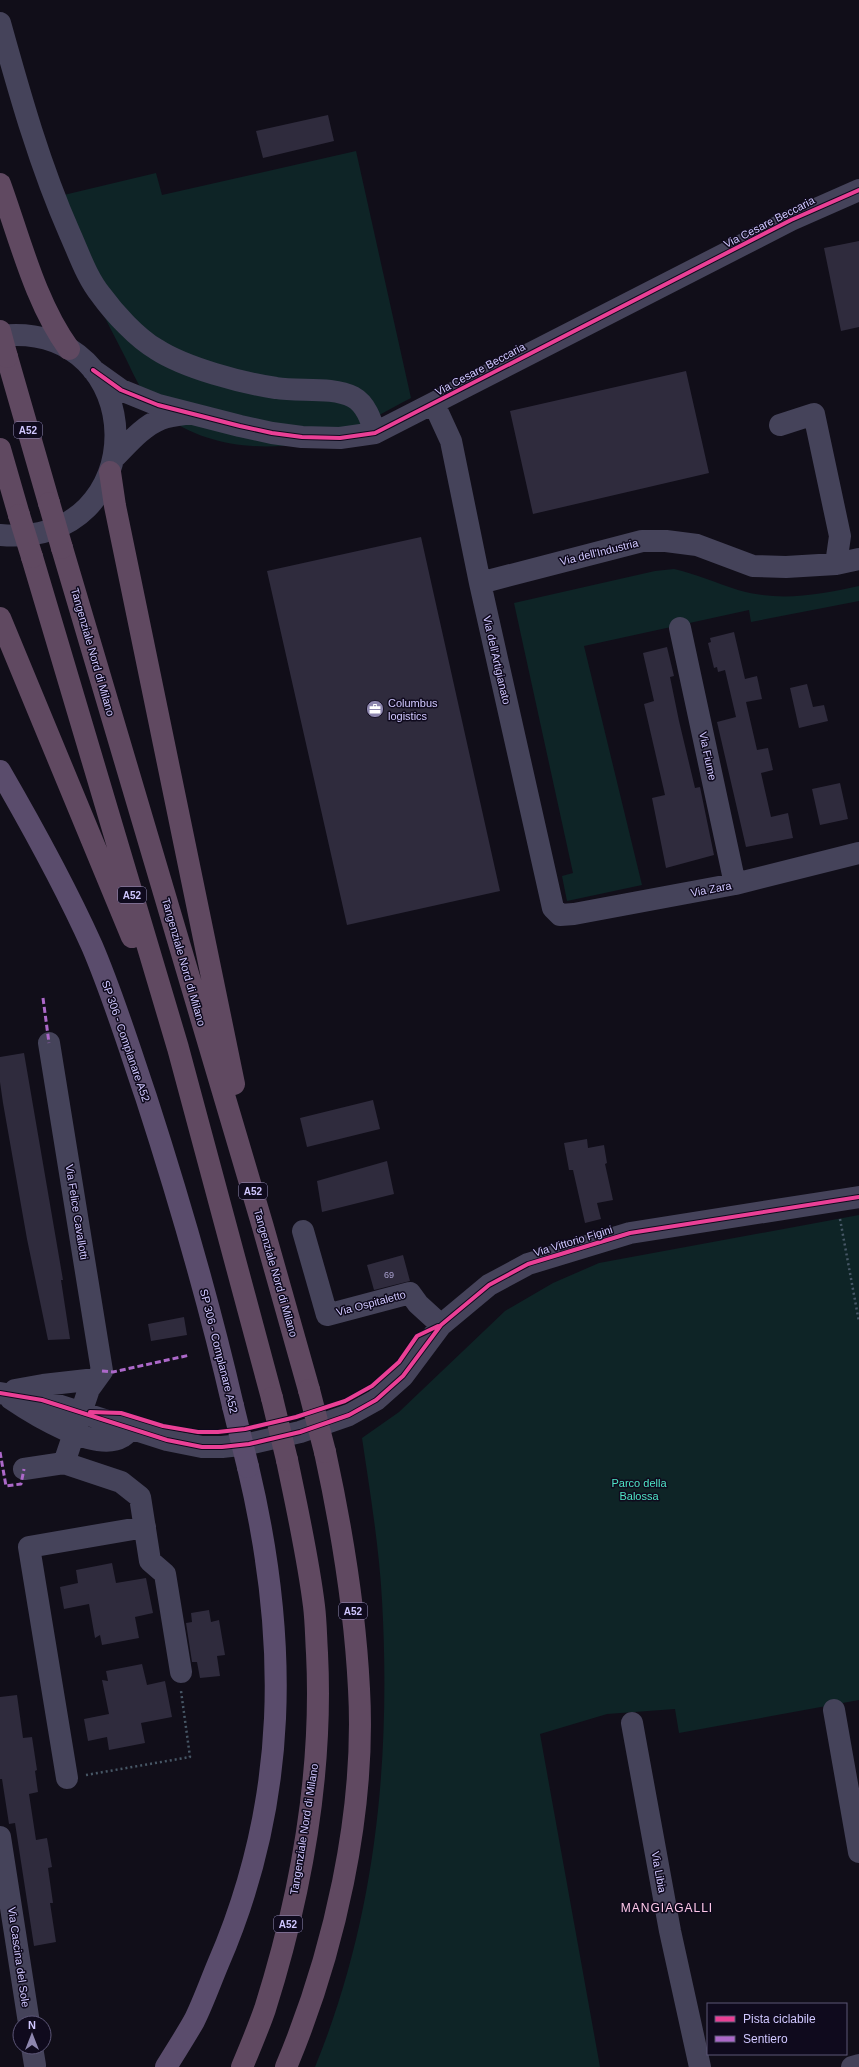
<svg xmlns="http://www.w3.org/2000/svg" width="859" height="2067" font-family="Arial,sans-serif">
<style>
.green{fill:#0e2426}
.building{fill:#2f2b3d}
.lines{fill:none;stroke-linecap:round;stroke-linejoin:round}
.path{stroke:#475766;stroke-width:2.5;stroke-dasharray:2 3;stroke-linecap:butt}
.minor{stroke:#45435a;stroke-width:22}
.major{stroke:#5a4c6c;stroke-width:22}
.highway{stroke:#604961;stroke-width:22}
.major-bridge{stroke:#5a4c6c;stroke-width:22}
.highway-bridge{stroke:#604961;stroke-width:22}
.quiet{stroke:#ac68c9;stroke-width:3;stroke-dasharray:6 3;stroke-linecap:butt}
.cycleway-casing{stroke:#0f0a1d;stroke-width:6}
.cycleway{stroke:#ea4096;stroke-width:4}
.labels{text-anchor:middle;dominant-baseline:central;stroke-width:3;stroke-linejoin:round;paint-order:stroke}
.number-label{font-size:9px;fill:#a8a0ce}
.shield{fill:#0f0a1d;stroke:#968ebb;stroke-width:1}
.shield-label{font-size:10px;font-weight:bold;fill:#d0c7ff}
.street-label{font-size:11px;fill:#d0c7ff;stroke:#0f0a1d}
.poi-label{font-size:11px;fill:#d0c7ff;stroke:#0f0a1d;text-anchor:start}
.park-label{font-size:11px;fill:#4ee4c6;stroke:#0f0a1d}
.neighbourhood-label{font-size:12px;letter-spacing:1px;fill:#ffc9e9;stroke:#0f0a1d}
</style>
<rect width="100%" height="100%" fill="#110e19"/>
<path class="green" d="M356,151L411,398C389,409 367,423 344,432C287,454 212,453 162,414C143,399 133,372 122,351C96,301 72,250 47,199L156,173L162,195Z
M674,569C696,574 716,583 738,590C779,602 818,595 859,586V601L751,622L749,610L584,646L642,885L567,901L562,876L573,873L514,603L655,571Z
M859,1215V1700L679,1733L675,1709L607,1714L540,1734L600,2067H315C376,1918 391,1760 382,1600C379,1546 370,1492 362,1438L399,1412L505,1311L553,1283L599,1263Z"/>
<path class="building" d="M328,115L334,141L263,158L256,131Z
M859,241V327L841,331L824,248Z
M686,371L709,473L533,514L510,411Z
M421,537L500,891L347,925L267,571Z
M734,632L745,679L757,676L762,699L746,702L757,750L768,748L773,770L761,773L771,817L788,813L793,838L746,847L717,722L736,717L725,670L718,672L717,667L714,668L708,643L711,642L710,638Z
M667,647L674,676L670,677L679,721L695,788L700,787L714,855L666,868L652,798L665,795L644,704L654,701L643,653Z
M807,684L813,707L824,705L828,721L799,728L790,688Z
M840,783L848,819L820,825L812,789Z
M24,1053L63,1280H61L70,1339L48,1340L27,1239L3,1103L0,1082V1057Z
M373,1100L380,1129L307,1147L300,1118Z
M587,1139L588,1148L604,1145L607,1163L605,1164L613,1200L597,1203L601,1219L585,1223L573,1170H569L564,1143Z
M387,1161L394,1194L322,1212L317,1181Z
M403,1255L410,1281L374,1290L367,1265Z
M184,1317L187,1335L151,1341L148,1324Z
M112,1563L116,1583L146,1578L153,1613L135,1617L139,1638L102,1645L100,1635L95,1638L89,1604L64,1609L60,1587L78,1583L76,1570Z
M209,1610L211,1622L219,1620L225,1655L217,1656L220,1676L200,1678L197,1662H192L186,1623L192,1622L191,1613Z
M142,1664L147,1685L165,1681L172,1717L141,1723L145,1743L109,1750L107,1737L88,1741L84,1719L109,1714L102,1680L108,1681L106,1671Z
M17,1695L23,1738L32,1737L37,1770L35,1771L38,1792L29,1794L36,1840L47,1838L52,1867L48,1868L53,1903H50L56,1942L34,1946L15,1823L9,1824L2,1779H0V1697Z"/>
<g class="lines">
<path class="path" d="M840,1219L859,1322
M86,1775L190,1757L181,1691"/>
<path class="minor" d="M0,23C20,95 40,166 70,234C79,254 87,278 101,295C114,313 137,338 156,349C185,368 242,383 276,388C299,392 332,386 353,397C366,404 371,420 375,433
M0,336C152,319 156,549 0,535
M93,370L121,390L158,405L240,426L272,433L302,437L340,438L375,433L791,220L859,190
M434,404L451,441L480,583L553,908L560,915L574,914L735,884L859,853
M780,425L814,414L840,536L836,564
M114,458C128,444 143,426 161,419C169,416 178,415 186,414
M480,583L642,541H666L697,545L753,566L786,567L836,564L859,559
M680,628L735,884
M303,1231L327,1315L410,1293L418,1304L441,1325
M15,1390L43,1385L96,1379
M0,1393L42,1400L167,1440L202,1447H222L249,1444L300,1432L349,1415L376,1400L403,1376L441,1325L489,1285L528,1264L630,1233L859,1197
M11,1399C33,1414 96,1453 122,1437C125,1435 129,1432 131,1429
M64,1463L121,1482L140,1497L150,1561L165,1574L181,1672
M24,1469L64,1463L89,1389L102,1371L49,1043
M834,1710L859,1852
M632,1723L670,1931L700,2067
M67,1778L29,1547L145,1527
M0,1837L29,2023
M32,2047L35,2065
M852,2067L859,2065"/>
<path class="major" d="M0,771C33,828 65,886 92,946C113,995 129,1047 146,1097C179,1199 209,1302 233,1406
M166,2067C175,2052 185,2037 194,2021C203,2003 210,1983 218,1964C289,1800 289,1639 248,1467"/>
<path class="highway" d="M0,184C20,239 35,302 69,349
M7,357L49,503
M0,449L19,515
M110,472L115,506L234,1084
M62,548L263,1227L309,1390
M32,557L178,1048L272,1398
M0,618L132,937
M242,2067C250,2048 258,2029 265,2009C301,1895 323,1773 317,1653C316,1638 316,1622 314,1606C308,1557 297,1508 287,1460
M286,2067C334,1953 366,1813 359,1689C355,1609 342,1530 325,1452"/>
<path class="major-bridge" d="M233,1406L248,1467"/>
<path class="highway-bridge" d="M0,331L7,357
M49,503L62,548
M19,515L32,557
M309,1390L325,1452
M272,1398L287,1460"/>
<path class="quiet" d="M43,998L49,1043
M102,1371L113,1372L190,1355
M0,1452L6,1486L21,1484L24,1469"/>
<defs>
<path id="cycleway" d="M93,370L121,390L158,405L240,426L272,433L302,437L340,438L375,433L791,220L859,190
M0,1393L42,1400L167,1440L202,1447H222L249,1444L300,1432L349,1415L376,1400L403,1376L441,1325L489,1285L528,1264L630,1233L859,1197
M90,1412L121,1413L163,1426L198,1432H218L245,1429L296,1417L345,1401L372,1386L399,1362L417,1336L438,1326"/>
</defs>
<use href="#cycleway" class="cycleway-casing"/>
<use href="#cycleway" class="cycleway"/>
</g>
<defs>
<symbol id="office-disc" viewBox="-11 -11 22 22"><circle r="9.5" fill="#8d86ae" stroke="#0f0a1d"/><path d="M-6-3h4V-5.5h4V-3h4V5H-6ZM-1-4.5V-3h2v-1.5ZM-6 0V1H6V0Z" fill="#fff"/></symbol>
</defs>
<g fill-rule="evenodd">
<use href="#office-disc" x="365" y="699" width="20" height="20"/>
</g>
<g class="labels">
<g class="number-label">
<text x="389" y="1275">69</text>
</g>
<g class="shield">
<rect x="14" y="422" width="28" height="16" rx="3"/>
<rect x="118" y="887" width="28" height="16" rx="3"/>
<rect x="239" y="1183" width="28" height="16" rx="3"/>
<rect x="339" y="1603" width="28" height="16" rx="3"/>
<rect x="274" y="1916" width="28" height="16" rx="3"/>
</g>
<g class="shield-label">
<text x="28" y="430">A52</text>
<text x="132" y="895">A52</text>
<text x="253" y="1191">A52</text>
<text x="353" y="1611">A52</text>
<text x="288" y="1924">A52</text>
</g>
<g class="street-label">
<text transform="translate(769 222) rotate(-27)">Via Cesare Beccaria</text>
<text transform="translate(480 369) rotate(-28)">Via Cesare Beccaria</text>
<text transform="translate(599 552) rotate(-14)">Via dell'Industria</text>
<text transform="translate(93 652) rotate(74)">Tangenziale Nord di Milano</text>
<text transform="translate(497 660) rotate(77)">Via dell'Artigianato</text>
<text transform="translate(708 756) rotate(78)">Via Fiume</text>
<text transform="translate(711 889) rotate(-11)">Via Zara</text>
<text transform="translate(184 962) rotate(74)">Tangenziale Nord di Milano</text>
<text transform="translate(126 1041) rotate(71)">SP 306 - Complanare A52</text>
<text transform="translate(77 1212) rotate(81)">Via Felice Cavallotti</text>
<text transform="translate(573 1241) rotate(-17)">Via Vittorio Figini</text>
<text transform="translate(276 1273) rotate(74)">Tangenziale Nord di Milano</text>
<text transform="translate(371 1303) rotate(-15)">Via Ospitaletto</text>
<text transform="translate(219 1351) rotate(76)">SP 306 - Complanare A52</text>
<text transform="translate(304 1829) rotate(-81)">Tangenziale Nord di Milano</text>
<text transform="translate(659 1872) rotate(80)">Via Libia</text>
<text transform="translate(19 1957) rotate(82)">Via Cascina del Sole</text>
</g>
<g class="poi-label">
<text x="388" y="703">Columbus<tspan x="388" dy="13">logistics</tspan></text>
</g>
<g class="park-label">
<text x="639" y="1483">Parco della<tspan x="639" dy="13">Balossa</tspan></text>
</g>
<g class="neighbourhood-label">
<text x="667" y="1908">MANGIAGALLI</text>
</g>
</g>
<rect x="707" y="2003" width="140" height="52" fill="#0f0a1d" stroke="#5c5677"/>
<rect x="715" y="2016" width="20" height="6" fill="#ea4096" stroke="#5c5677"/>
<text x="743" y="2023" font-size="12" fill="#d0c7ff">Pista ciclabile</text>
<rect x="715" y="2036" width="20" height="6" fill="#ac68c9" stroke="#5c5677"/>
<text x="743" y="2043" font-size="12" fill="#d0c7ff">Sentiero</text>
<g transform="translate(32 2035)"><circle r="19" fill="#0f0a1d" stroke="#5c5677"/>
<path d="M0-3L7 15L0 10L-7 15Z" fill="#8d86ae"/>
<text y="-6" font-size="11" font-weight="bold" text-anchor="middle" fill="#d0c7ff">N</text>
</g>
</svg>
